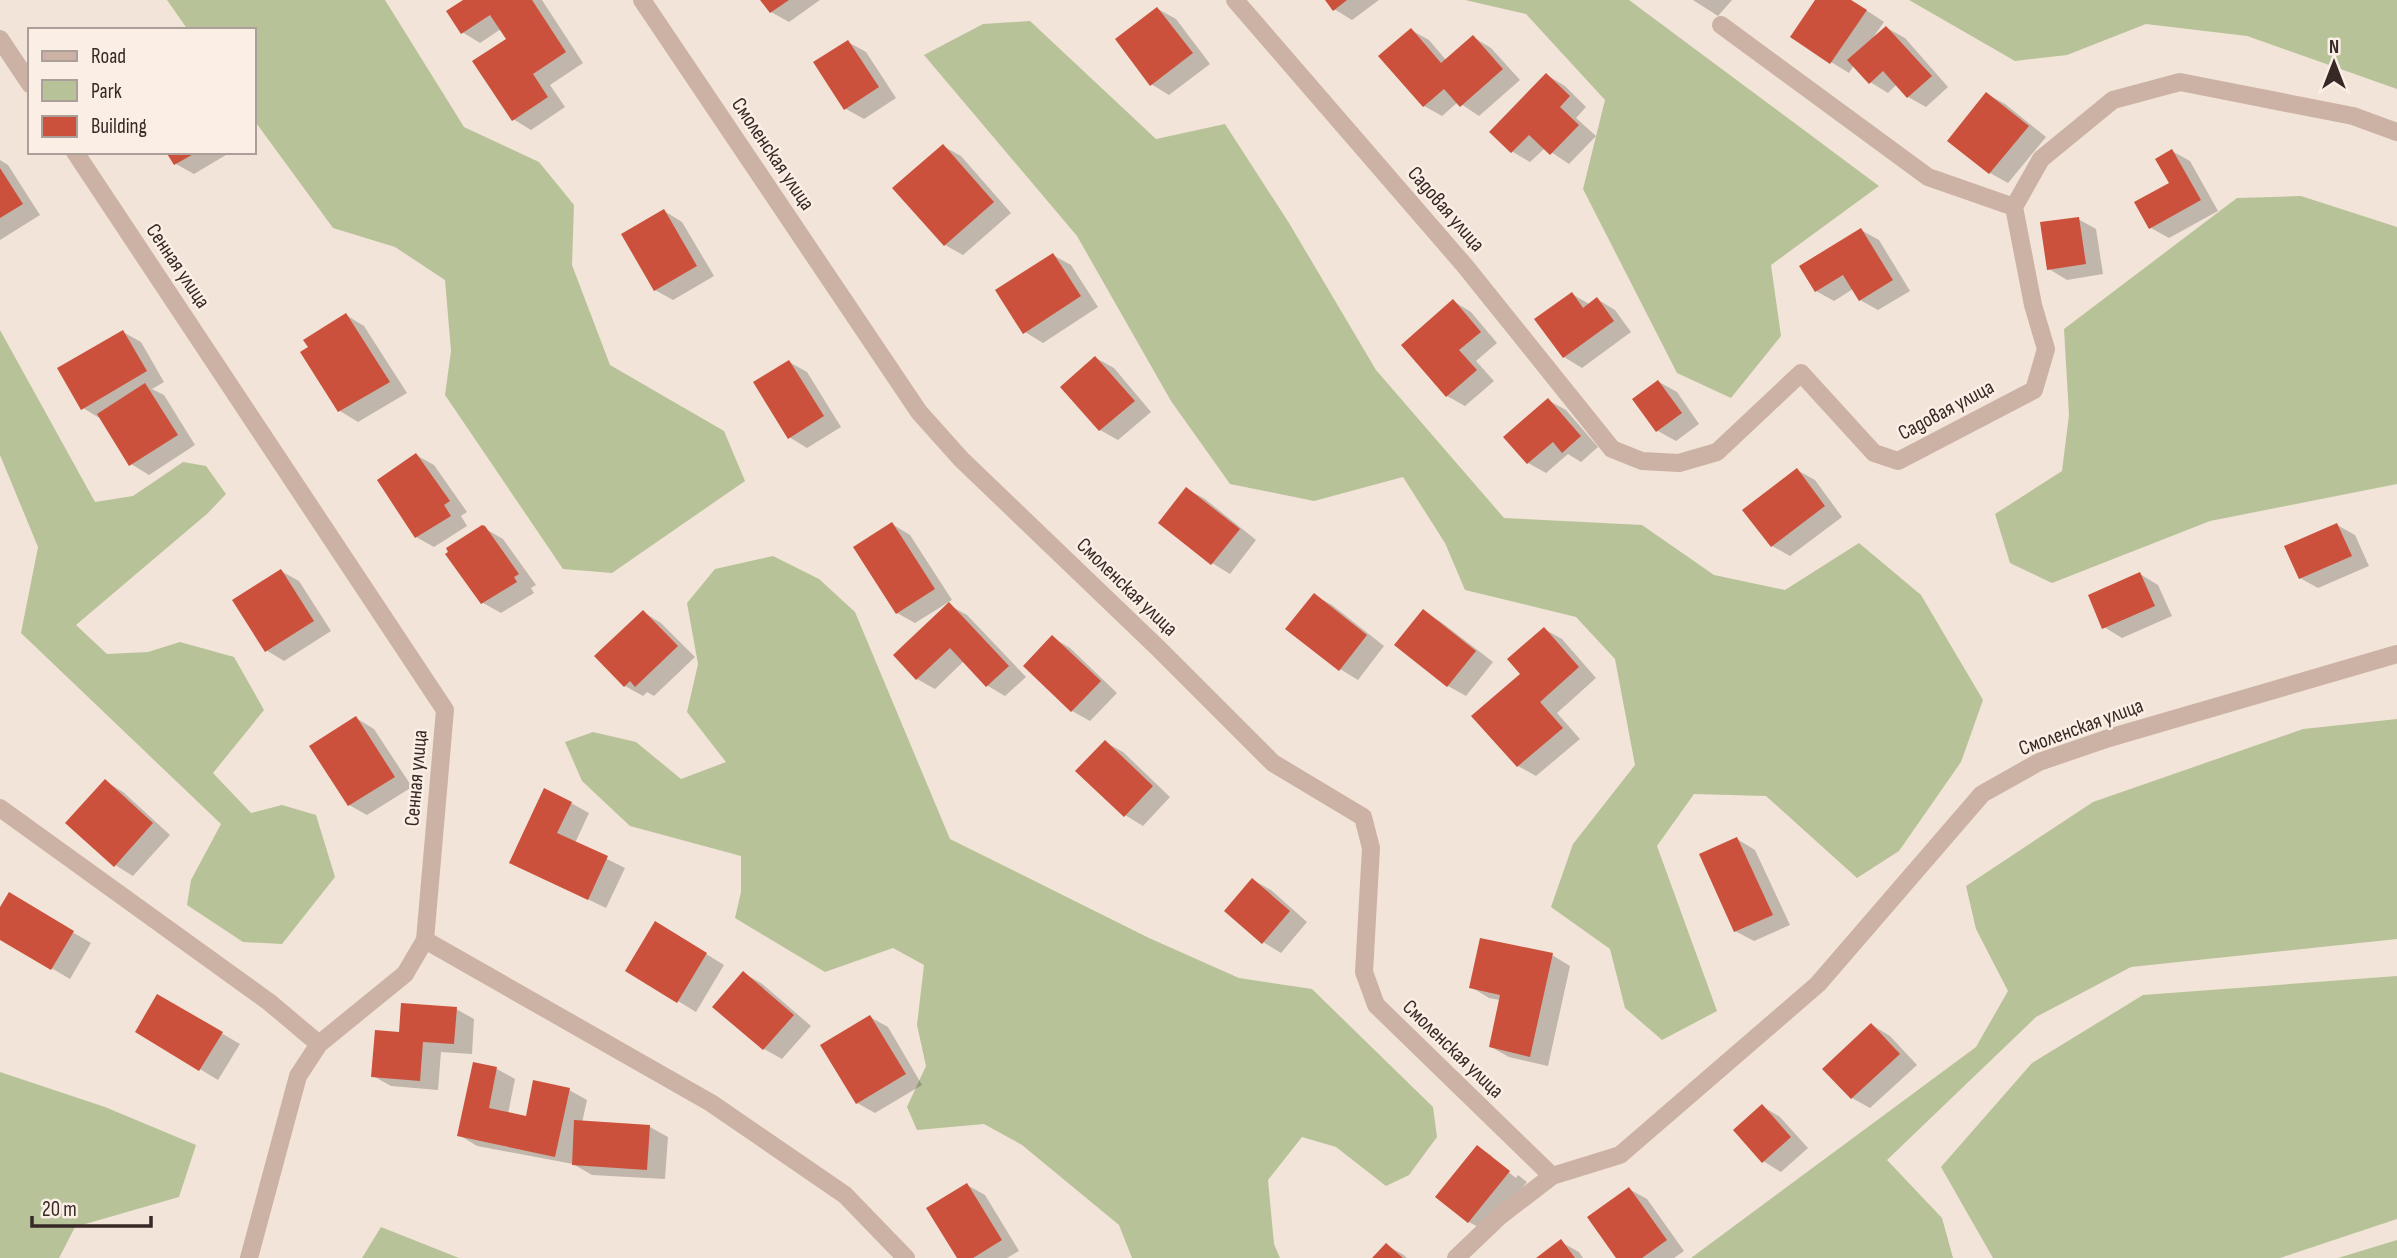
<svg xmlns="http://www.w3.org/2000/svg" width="2397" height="1258" font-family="'Sofia Sans Condensed',sans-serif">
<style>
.green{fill:#b8c298}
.shadow{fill:#0003}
.building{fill:#cc513c}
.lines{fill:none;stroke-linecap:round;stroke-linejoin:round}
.service{stroke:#cbb2a4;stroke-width:18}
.minor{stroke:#cbb2a4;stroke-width:18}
.labels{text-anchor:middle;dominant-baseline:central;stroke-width:5;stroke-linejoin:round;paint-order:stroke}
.street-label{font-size:21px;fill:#362926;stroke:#faeee5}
</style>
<rect width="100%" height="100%" fill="#f2e4d8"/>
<path class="green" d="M167,0H385L464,127L539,162L574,205L572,265L610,365L724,431L745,481L612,573L563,569L445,395L451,351L445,280L395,247L333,228L254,120V30H188Z
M1465,0H1629L1879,186L1771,265L1781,336L1731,398L1677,373L1583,189L1605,100L1526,14Z
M1909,0H2397V89L2247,36L2146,24L2067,55L2015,61Z
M1030,21L1156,139L1225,124L1289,223L1376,370L1504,518L1642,525L1714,575L1785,590L1859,543L1921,595L1983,700L1961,762L1899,851L1857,878L1766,796L1694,794L1657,846L1717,1011L1662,1040L1625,1008L1610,949L1551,907L1573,844L1635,765L1615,659L1576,617L1465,590L1445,543L1403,477L1314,501L1230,484L1171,401L1077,236L924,55L983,24Z
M2301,196L2397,227V484L2210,521L2052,583L2010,563L1995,514L2062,471L2069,415L2064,329L2237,198Z
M0,330L95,502L133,496L183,462L206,466L226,494L208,513L76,625L107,654L148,652L180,642L234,657L264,710L213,773L251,813L282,805L316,815L335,877L282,944L243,942L187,905L191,880L221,824L21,633L38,547L0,455Z
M773,556L819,579L855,612L950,839L1149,938L1239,978L1312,989L1433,1107L1437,1137L1409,1175L1386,1186L1336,1147L1302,1137L1268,1180L1274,1244L1280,1258H1132L1119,1225L1022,1145L984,1124L917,1130L907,1107L926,1066L917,1025L924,965L893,948L825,972L735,918L741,892V856L630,826L582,781L565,742L593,732L636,742L681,779L726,762L687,712L698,664L687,603L715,569Z
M2397,719V939L2131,967L2036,1017L1887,1160L1942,1218L1953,1258H1691L1976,1047L2008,991L1976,929L1966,886L2093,802L2303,729Z
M2397,976V1219L2280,1258H1993L1941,1167L2032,1063L2143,995Z
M0,1072L105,1107L196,1145L179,1197L75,1227L59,1258H0Z
M381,1227L459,1258H362Z
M2397,1240V1258H2338Z"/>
<path class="shadow" d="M467,0H542L583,63L550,85L565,107L531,130L513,119L508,39L501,29L480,43L462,32Z
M763,0H820L789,22L771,12Z
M1327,0H1379L1352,20L1334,9Z
M1693,0H1732L1718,16Z
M1817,0H1851L1884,22L1872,39L1887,28L1905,38L1948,87L1926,107L1908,97L1897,84L1888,93L1870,82L1854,65L1849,73L1831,62L1792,37Z
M1158,9L1176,19L1210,64L1169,95L1151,84Z
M1411,30L1429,40L1446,60L1473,37L1491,48L1520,80L1479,116L1458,102L1442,116L1424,106Z
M848,42L866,52L896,98L864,119L846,109Z
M1547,75L1565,86L1586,107L1576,118L1596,136L1569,164L1545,148L1530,162L1513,152L1492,132Z
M1987,94L2005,104L2046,137L2008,183L1990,173L1950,141Z
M943,146L961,156L1011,213L963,255L945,245Z
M2172,151L2190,161L2218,211L2169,238L2151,228L2171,184Z
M168,152H231L194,174L176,164Z
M0,160L8,165L40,215L0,240Z
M664,211L682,222L714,276L673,300L655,290Z
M2078,219L2096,229L2103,274L2067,280L2049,269Z
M1861,230L1879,240L1910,291L1878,310L1860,300L1853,289L1834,301L1816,291Z
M1053,255L1071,265L1098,307L1043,343L1025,332Z
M1572,294L1589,304L1597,299L1615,310L1631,332L1582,368L1564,357L1537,319Z
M1453,301L1471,312L1497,343L1476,361L1494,381L1465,406L1447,396Z
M346,315L364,326L407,393L358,422L340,411L303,352Z
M123,332L141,342L164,382L152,389L164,395L195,445L149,475L131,464L101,419L83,408Z
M1096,358L1114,368L1151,412L1118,440L1100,430L1062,387Z
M789,362L807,372L841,427L807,448L789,437Z
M1659,382L1677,392L1699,424L1676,441L1658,431L1635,399Z
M1548,400L1566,410L1598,447L1581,462L1568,454L1546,473L1528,463Z
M416,455L434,465L467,512L461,516L467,526L434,547L416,537Z
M1797,470L1815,480L1842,517L1790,556L1772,546Z
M1187,489L1205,499L1256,540L1230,574L1212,563Z
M892,524L910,535L952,600L915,623L897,613Z
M2337,525L2355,535L2369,566L2318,588L2300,578Z
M484,528L503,539L536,585L531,588L534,593L501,613L483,603L448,554Z
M281,571L299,581L331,631L284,661L266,650Z
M2140,574L2158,585L2172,616L2122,638L2104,627Z
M1314,595L1332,605L1384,646L1358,680L1340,669Z
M949,605L967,615L1026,677L1005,696L988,686L964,661L935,689L917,679Z
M1423,611L1441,622L1493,662L1466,696L1448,686Z
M643,612L661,623L695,657L654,696L647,692L643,696L625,686Z
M1544,629L1562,639L1596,678L1557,713L1580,739L1536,776L1518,766L1523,674Z
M1052,637L1070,648L1117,693L1090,721L1072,711L1025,666Z
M356,718L374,729L412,787L367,815L349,805Z
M1105,742L1123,752L1170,797L1143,826L1125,815Z
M105,781L123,792L170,835L133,876L115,865Z
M571,803L589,813L575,843L625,868L606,908L512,863Z
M1737,839L1755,850L1790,925L1754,941L1735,931Z
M1253,880L1271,890L1307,922L1281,953L1263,942Z
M9,895L91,943L70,979L0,938V911Z
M674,934L724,965L696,1012L678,1001Z
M1552,955L1570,966L1548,1066L1509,1057L1491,1047L1500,1000L1489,998L1471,987Z
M743,973L761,983L811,1026L782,1059L764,1049L715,1007Z
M158,996L240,1044L218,1080L137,1031Z
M456,1009L474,1019L472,1054L441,1052L438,1090L391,1086L373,1076L401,1034Z
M870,1017L888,1027L922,1085L875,1113L857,1103Z
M1872,1025L1890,1036L1917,1065L1870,1108L1852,1098L1825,1069Z
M474,1064L497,1069L515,1079L508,1114L527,1118L569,1090L587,1100L582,1123L650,1127L668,1137L665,1179L592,1175L573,1164L477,1146L459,1135Z
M1762,1106L1780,1117L1808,1148L1781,1172L1763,1161Z
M1477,1147L1492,1156V1159L1516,1178L1518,1175L1527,1182L1487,1232L1469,1222L1437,1196Z
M967,1185L985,1195L1019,1251L1007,1258H959Z
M1629,1189L1647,1199L1684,1251L1674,1258H1618Z
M1561,1242L1579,1252L1583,1258H1539Z
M1386,1245L1404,1255L1407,1258H1374Z"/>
<path class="building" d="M463,0H532L566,52L533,74L548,97L512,121L472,61L506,39L490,15L461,34L446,11Z
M760,0H789L770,13Z
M1325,0H1347L1333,11Z
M1815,0H1851L1867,10L1830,64L1790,37Z
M1157,7L1193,53L1150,86L1115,39Z
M1886,26L1932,76L1907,98L1883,71L1869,84L1847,60Z
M1411,28L1441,63L1473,35L1503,69L1460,107L1444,89L1423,107L1378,56Z
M848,40L879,87L844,110L813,62Z
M1546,73L1570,96L1560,107L1579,125L1550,155L1529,135L1511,153L1489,132Z
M1986,92L2029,126L1989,174L1947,141Z
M943,144L994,202L944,246L892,188Z
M2172,149L2201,200L2149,229L2134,202L2169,183L2155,159Z
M166,152H197L174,165Z
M0,168L23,204L0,218Z
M664,209L697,266L654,291L621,234Z
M2079,217L2086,264L2047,270L2040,222Z
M1861,228L1893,280L1859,301L1843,275L1815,292L1799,266Z
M1053,253L1081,296L1023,334L995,290Z
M1572,292L1583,308L1597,297L1614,321L1563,358L1534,319Z
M1453,299L1481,332L1459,350L1477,370L1446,397L1401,345Z
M346,313L390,382L338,412L300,352L308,347L303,340Z
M123,330L147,371L81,410L57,368Z
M1095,356L1135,401L1099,431L1060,387Z
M789,360L824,416L788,439L753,382Z
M1658,380L1682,413L1656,432L1632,399Z
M145,383L178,435L129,466L97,414Z
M1548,398L1581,436L1562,453L1553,442L1527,464L1503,437Z
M416,453L450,501L444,505L451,516L415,538L377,480Z
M1797,468L1825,506L1771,547L1742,510Z
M1186,487L1240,529L1211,565L1158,523Z
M892,522L935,589L896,614L853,547Z
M2337,523L2352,556L2299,579L2284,546Z
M482,525L485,526L519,574L514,577L517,582L481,604L445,554L448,552L446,548Z
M281,569L314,621L265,652L232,600Z
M2140,572L2155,606L2102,629L2088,595Z
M1314,593L1367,635L1339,671L1285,629Z
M949,602L1009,666L986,687L950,648L916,680L893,655Z
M1423,609L1476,651L1447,687L1394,645Z
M643,610L678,646L635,687L630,681L624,687L594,656Z
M1544,627L1579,667L1540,702L1563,728L1517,767L1471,716L1520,674L1507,659Z
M1052,635L1101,681L1071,712L1023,666Z
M356,716L395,777L348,806L309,746Z
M1105,740L1153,786L1124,817L1075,771Z
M105,779L153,823L114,867L65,823Z
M544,788L572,802L557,833L608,856L588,900L509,863Z
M1737,837L1773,915L1734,932L1699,854Z
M1252,878L1290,911L1262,944L1224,911Z
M9,892L74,931L51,970L0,940V907Z
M655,921L707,953L677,1003L625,971Z
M1480,938L1553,953L1530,1057L1489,1047L1500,995L1469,988Z
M743,971L794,1015L763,1050L712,1007Z
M157,994L223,1032L199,1071L135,1032Z
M401,1003L457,1007L454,1044L423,1042L420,1081L371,1077L375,1030L399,1032Z
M870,1015L906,1074L856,1104L820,1045Z
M1871,1023L1900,1054L1851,1099L1822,1069Z
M473,1062L497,1067L489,1108L526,1116L533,1080L570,1088L555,1157L457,1136Z
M1762,1104L1791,1137L1762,1163L1733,1130Z
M574,1120L650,1125L647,1170L572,1165Z
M1477,1145L1510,1171L1468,1223L1435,1197Z
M967,1183L1002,1240L973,1258H957L926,1208Z
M1629,1187L1667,1240L1642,1258H1616L1587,1217Z
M1561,1239L1575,1258H1536Z
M1386,1243L1403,1258H1372Z"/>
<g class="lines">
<path class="service" d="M1721,25L1928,177L2014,207"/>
<path class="minor" d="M642,0L919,412L961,459L1159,649L1273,763L1363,817L1371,848L1364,972L1376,1005L1552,1176L1620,1155L1818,984L1982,794L2039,762L2109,738L2397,654
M1235,0L1465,266L1612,449L1642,461L1679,463L1717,452L1801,373L1874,453L1898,461L2034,390L2046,349L2033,305L2014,207L2041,159L2113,100L2180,82L2353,116L2397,132
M0,39L30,84
M75,152L445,710L425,940L711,1103L845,1195L906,1258
M0,808L269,1002L319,1044
M249,1258L298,1076L319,1044L405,974L425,940
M1456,1258L1500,1216L1552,1176"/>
</g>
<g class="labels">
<g class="street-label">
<text transform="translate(773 154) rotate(56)">Смоленская улица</text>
<text transform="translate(1446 209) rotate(49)">Садовая улица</text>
<text transform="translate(178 266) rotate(56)">Сенная улица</text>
<text transform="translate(1946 410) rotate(-28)">Садовая улица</text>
<text transform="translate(1127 587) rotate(44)">Смоленская улица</text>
<text transform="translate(2081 727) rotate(-20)">Смоленская улица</text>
<text transform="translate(416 778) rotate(-85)">Сенная улица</text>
<text transform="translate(1453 1049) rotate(44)">Смоленская улица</text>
</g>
</g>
<rect x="28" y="28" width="228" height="126" fill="#faeee5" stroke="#ac9f99" stroke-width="2"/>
<rect x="42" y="51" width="35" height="10" fill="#cbb2a4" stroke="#ac9f99" stroke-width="2"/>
<text x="91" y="63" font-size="21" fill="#362926">Road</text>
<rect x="42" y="80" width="35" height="21" fill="#b8c298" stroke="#ac9f99" stroke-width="2"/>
<text x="91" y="98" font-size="21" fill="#362926">Park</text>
<rect x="42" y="116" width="35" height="21" fill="#cc513c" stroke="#ac9f99" stroke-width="2"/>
<text x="91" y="133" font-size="21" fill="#362926">Building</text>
<g transform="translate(2334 63)" stroke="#faeee5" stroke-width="5" paint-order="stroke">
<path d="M0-5L12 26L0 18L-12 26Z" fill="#362926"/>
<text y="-10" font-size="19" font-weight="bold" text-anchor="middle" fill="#362926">N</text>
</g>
<path d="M32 1216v10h119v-10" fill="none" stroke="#362926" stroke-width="3.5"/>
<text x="42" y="1216" font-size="21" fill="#362926" stroke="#faeee5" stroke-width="5" paint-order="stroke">20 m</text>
</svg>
